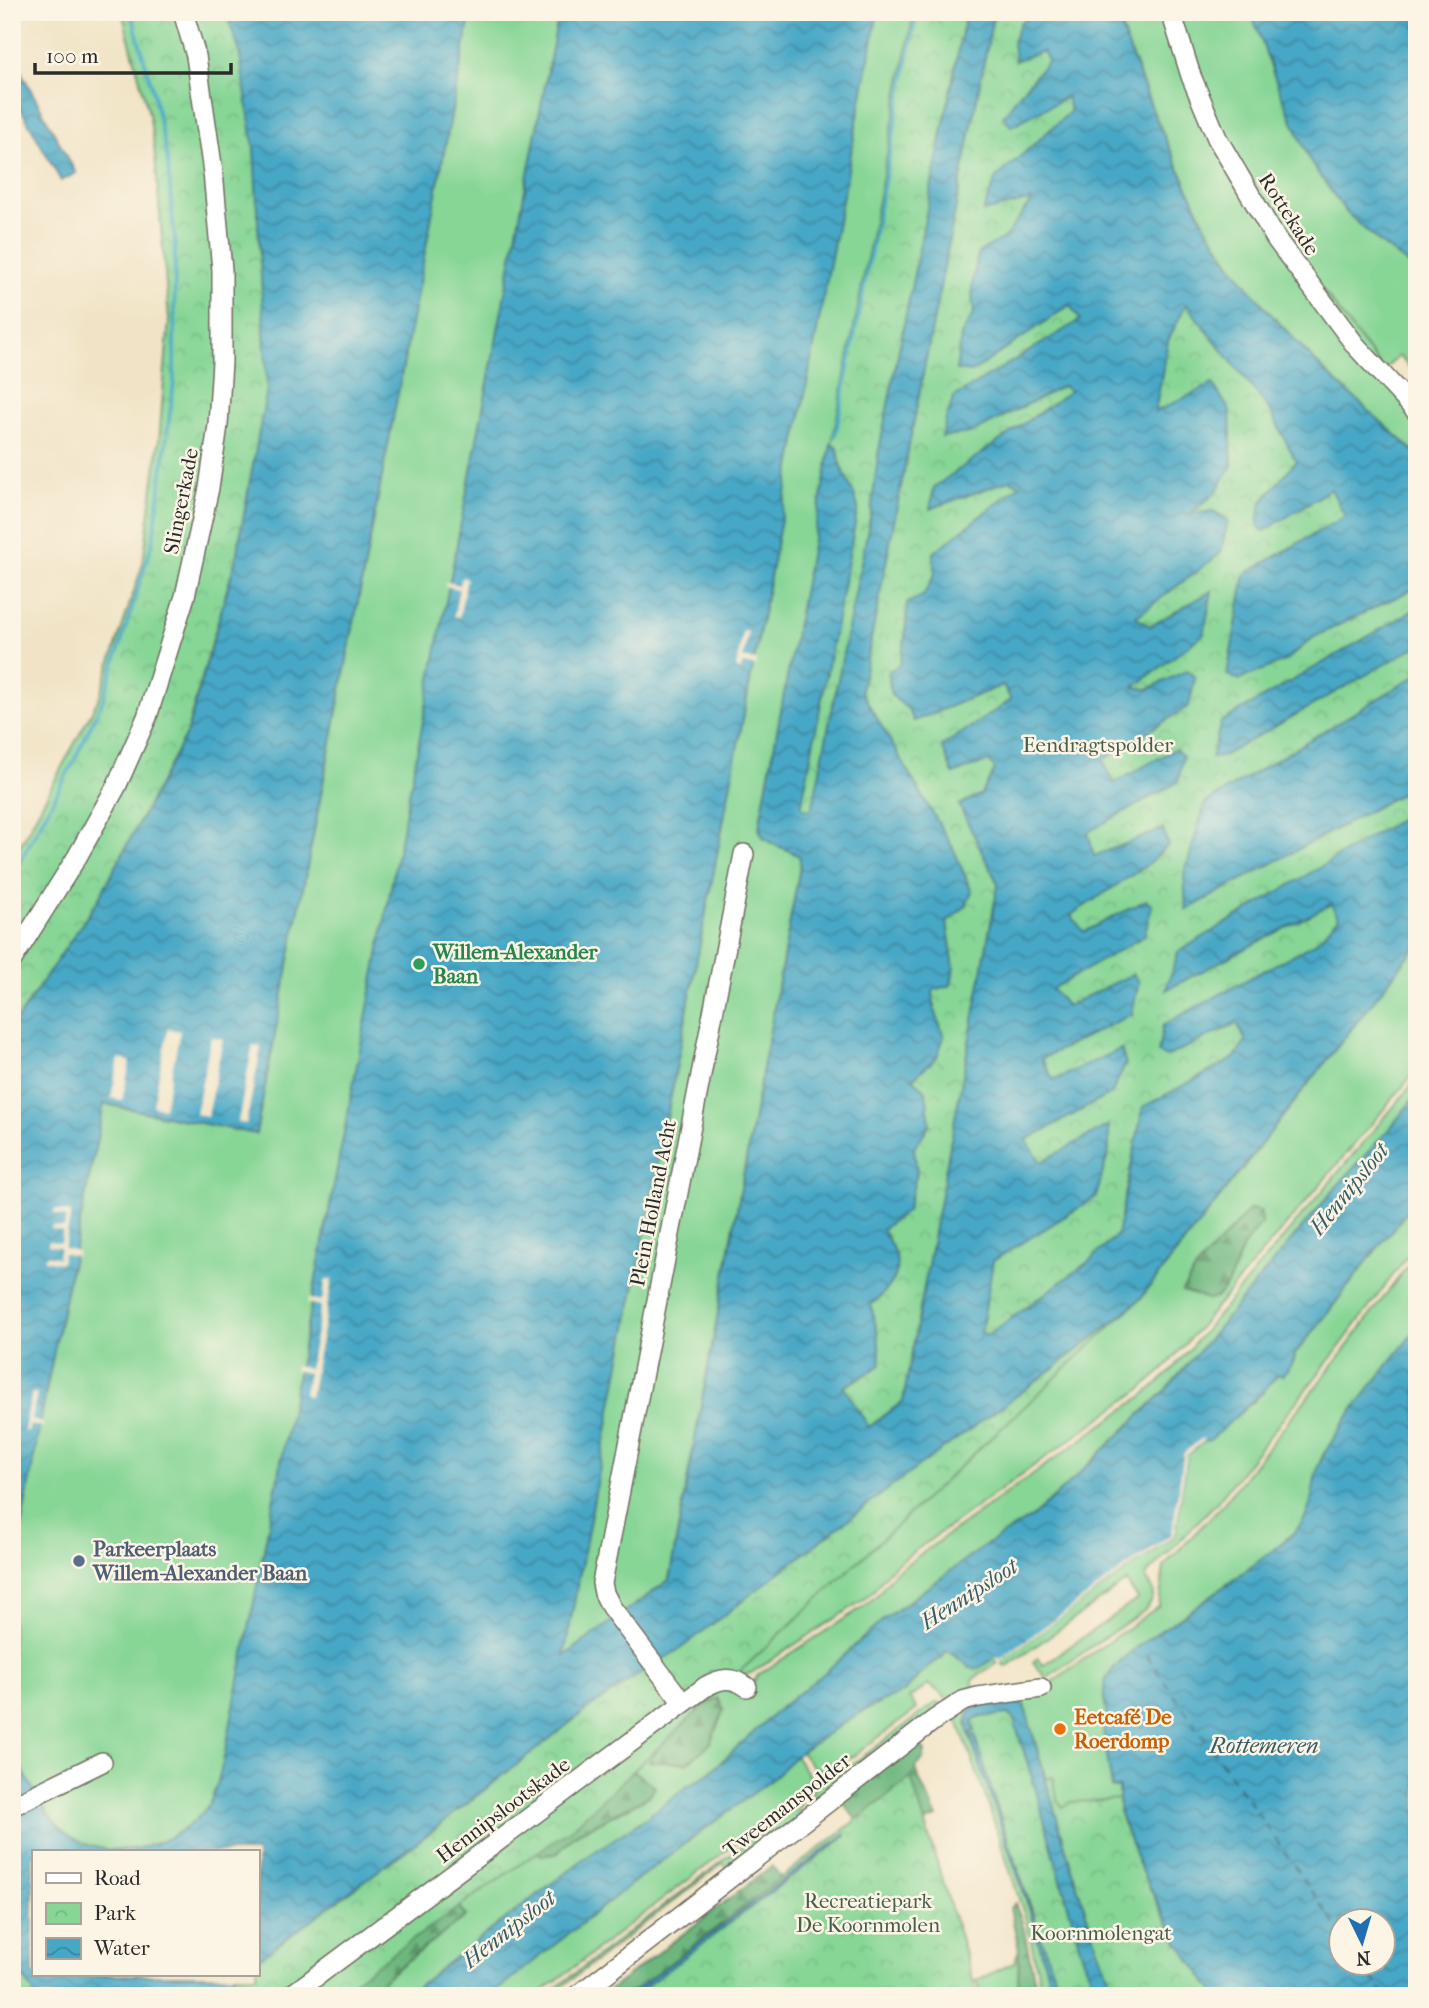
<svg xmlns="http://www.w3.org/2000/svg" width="1429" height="2008" font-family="'IM FELL French Canon',serif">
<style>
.grass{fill:#87d696;stroke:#598060;stroke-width:2;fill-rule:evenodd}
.forest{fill:url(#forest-firs);stroke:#4c7155;stroke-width:2}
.park{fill:url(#park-crowns);stroke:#598060;stroke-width:2}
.water{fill:url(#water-waves);stroke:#396978;stroke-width:2;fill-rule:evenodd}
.pier{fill:#f1e4c6}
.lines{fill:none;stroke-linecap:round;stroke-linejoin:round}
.stream{stroke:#47a7c6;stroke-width:3.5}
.ferry{stroke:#365d69;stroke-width:2;stroke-dasharray:9 7;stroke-linecap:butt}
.minor-casing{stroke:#706c61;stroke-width:22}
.minor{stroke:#fff;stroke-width:19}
.leisure-dot{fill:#2e9e5b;stroke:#fcf5e5;stroke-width:2.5}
.service-dot{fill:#5c6f8a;stroke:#fcf5e5;stroke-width:2.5}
.food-dot{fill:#e8710a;stroke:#fcf5e5;stroke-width:2.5}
.labels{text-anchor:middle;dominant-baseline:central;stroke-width:5;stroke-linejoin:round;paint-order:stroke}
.street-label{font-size:21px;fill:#2b2b2b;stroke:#fcf5e5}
.park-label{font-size:21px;fill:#475e4b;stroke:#fcf5e5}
.leisure-label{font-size:21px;font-weight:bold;fill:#27864d;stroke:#fcf5e5;text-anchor:start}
.service-label{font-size:21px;font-weight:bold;fill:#4e5e75;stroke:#fcf5e5;text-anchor:start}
.food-label{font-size:21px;font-weight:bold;fill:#c56008;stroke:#fcf5e5;text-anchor:start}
.water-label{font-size:23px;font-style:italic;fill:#365d69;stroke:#fcf5e5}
</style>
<defs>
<pattern id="forest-firs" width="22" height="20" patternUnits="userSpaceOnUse" patternTransform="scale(1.75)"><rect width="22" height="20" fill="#6db77f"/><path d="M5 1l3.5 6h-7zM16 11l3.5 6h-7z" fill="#5a9568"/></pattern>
<pattern id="park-crowns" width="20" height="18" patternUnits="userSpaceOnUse" patternTransform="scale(1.75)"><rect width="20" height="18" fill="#87d696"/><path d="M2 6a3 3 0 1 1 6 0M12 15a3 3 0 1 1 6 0" fill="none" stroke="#75b881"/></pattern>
<pattern id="water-waves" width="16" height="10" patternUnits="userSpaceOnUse" patternTransform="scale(1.75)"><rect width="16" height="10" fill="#47a7c6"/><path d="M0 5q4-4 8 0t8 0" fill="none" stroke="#3b88a1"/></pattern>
</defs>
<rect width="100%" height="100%" fill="#fcf5e5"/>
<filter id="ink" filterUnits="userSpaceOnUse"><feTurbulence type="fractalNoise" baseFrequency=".0143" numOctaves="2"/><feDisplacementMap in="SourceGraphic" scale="14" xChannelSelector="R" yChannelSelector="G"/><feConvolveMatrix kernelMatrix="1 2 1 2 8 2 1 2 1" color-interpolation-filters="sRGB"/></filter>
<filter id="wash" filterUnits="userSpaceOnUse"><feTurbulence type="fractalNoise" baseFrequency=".00686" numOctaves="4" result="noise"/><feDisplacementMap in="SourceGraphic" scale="28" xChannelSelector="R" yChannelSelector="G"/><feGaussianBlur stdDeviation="1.57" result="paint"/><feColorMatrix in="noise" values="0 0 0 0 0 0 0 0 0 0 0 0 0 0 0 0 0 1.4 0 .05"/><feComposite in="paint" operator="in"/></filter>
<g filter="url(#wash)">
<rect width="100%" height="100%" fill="#f1e4c6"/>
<path class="grass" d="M351,12H914L760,822L759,830C774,850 784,843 800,857V867L669,1580L564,1657L1114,1322L1140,1299L1417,945V1070L1164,1369L1141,1389L891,1568L875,1589L863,1600L751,1673L742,1675L754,1682L758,1675L866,1605L878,1594L894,1573L1144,1395L1169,1373L1417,1079V1094L1391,1127L1332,1192L1167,1389L1062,1490L1032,1517L986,1545L883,1620L828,1670L781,1708L709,1773L688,1786L646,1818L585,1858L405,1996H368L387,1976L466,1916L451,1897L330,1996H12V887L106,720ZM655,1787L630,1807L574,1835ZM33,1852H257V1975H33Z
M1115,12H1166L1212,140L1417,417V454L1322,369L1267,310L1235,270L1205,225L1154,114Z
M1176,12H1251L1279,89L1311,163L1346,212L1379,242L1417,271V375L1399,356L1384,370L1313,280L1222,135Z
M1417,1201V1243L1338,1349L1217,1502L1147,1574L1146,1579C1157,1590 1155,1599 1145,1610L1046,1678L1033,1662L1038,1658L1043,1665L1138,1599L1126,1582L1006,1667L1000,1661L1175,1535L1187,1455L1253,1402L1277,1375H1283L1294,1361L1295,1354C1338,1304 1372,1249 1417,1201Z
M1417,1253V1328L1336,1435L1321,1459L1317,1471L1311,1507L1299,1528L1261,1560L1135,1649L1115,1667L1108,1723L1103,1724L1112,1788H1119L1120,1799L1179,1944L1217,1996H1135L1057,1799L1053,1777L1046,1779L1026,1711L967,1724L1029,1908L1054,1996H1043L1027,1923L987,1801L955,1713L973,1704L1054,1690L1053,1681L1159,1606L1164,1567L1173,1556L1223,1504L1343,1352Z
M946,1651L963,1660L969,1668L995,1657L998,1662L972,1680L974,1688L951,1706L943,1695L929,1685L909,1698L917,1709L853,1756L833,1763L822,1770L814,1769L801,1752L857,1714L905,1691L928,1666L942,1658Z
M935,1703H940L944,1710L806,1814C808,1807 809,1799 812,1792C818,1776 839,1768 854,1763Z
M795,1756L809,1776L805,1786L785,1806L536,1996H490L640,1877L767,1783Z
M802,1799L796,1822L731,1872L723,1863L550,1996H545L787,1812Z
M1019,1949L1018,1996H982L977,1980L1014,1963Z"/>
<path class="forest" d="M1250,1209L1261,1211V1224L1243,1247L1228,1284L1216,1298L1207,1299L1182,1291L1197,1267Z
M718,1698L724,1709L710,1744L687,1763L649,1762L658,1748L693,1712Z
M918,1738L925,1752L923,1760L916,1767L919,1779L937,1818L920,1824L863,1829L842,1801Z
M629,1767L655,1787L649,1796L574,1835L556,1854L541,1855L525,1844Z
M772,1866L783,1881L627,1996H602Z
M451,1897L466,1916L387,1976L368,1996H330Z
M1015,1903L1022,1922L1038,1996H1018L1019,1949L1010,1908Z"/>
<path class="park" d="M122,12H351L236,558L186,734L98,900L12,1027V860L99,698L143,563L159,441L169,320L154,144L149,114Z
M914,12H1115L1154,114L1205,225L1235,270L1267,310L1322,369L1417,454V945L1140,1299L572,1828L332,1996H208L237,1975H257V1960L428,1834L581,1714L564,1657L669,1580L800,867V857C786,844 757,847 760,822Z
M992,1714H1008L1014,1720L1034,1783L1053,1777L1057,1799L1063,1807L1072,1802L1120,1799C1118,1816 1126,1830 1132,1846C1152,1900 1181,1950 1217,1996H1054L1029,1908L969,1734L974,1731L972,1721L981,1717Z
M911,1778L978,1996H627Z
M12,1960L36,1996H12Z"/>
<path class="water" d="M226,12L318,14L319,12H471L256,1134L104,1104L47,1386L12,1578V1027L98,900L187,732L236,558L267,388L254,149L239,50Z
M559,12H878L564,1656L669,1580L800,867V857C785,844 757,847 760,822L831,444L838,448L841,467L855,496L858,508L802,803V808L809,810L813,805L871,513L878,455L966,12H994L861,691L953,848L972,892L966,906L947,922L954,967L951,985L933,990L934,1007L944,1037L937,1057L913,1078L926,1091L930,1124L914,1148L917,1173L907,1211L882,1229C904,1265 903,1277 871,1305L878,1335L881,1365L844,1387L869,1427L903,1401L998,884L959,805L981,794L995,770L989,761L953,774L942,746L1011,700L1003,685L914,721L908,709L891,695L888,672L900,664L905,639L907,603L923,596L935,574L933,553L1020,485L1010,480L930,509L934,487L1070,391L1063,386L974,432L942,437L945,422L954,397L1080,320L1070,305L972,372L956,370L961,335L974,313C970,290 973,275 979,252L1005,237L1032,200L983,212L996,178L1070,112L1067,97L1011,126L1003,116L1021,92L1048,61L1043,51L1015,61L1013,42L1020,23L1035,12H1115L1154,114L1205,225L1235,270L1267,310L1322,369L1417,454V587L1314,637L1287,660L1239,680L1227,675L1245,574L1345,516L1331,489L1263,532L1258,525L1261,503L1296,461L1271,412L1186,304L1168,341L1155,412L1213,384L1230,411L1232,466L1215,493L1190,514L1213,511L1228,519L1221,553L1136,617L1150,626L1212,591L1204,634L1134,687L1148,689L1188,670L1195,678L1189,706L1103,760L1114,783L1175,749L1183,756L1178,782L1088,832L1094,856L1163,829L1168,845L1149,864L1071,915L1084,932L1146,900L1152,906L1144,936L1052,989L1067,1006L1133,974L1139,982L1132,1014L1041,1059L1054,1080L1121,1049L1126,1064L1111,1094L1026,1140L1041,1162L1109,1125V1150L1096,1197L993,1261L981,1333L988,1335L1088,1262L1117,1235L1143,1107L1233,1059L1246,1041L1237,1023L1166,1057L1158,1053L1163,1025L1315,943L1339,918L1331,904L1166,990L1178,952L1417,809V945L1140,1299C1064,1365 980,1421 899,1481C826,1536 753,1593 680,1649L648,1668L581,1714L428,1834L257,1960V1852H33V1975H237L208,1996H36L12,1960V1746L14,1755C29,1780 43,1813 65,1832C108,1867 180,1847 209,1804C216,1792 219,1776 223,1763Z
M1251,12H1417V271L1379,242L1346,212L1311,163L1279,89Z
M12,55L76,173L61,181L12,93Z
M1417,608V646L1221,757L1211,758L1221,722Z
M1417,675V785L1186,910L1184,875L1205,803Z
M1417,1094V1201C1372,1249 1338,1304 1295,1353L1294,1361L1283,1375H1277L1263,1392L1210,1440L1204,1441L1187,1455L1175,1535L998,1662L995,1658L976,1670C965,1667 958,1655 946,1651L942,1658L928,1666L905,1691L857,1714L798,1754L767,1783L640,1877L490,1996H405L585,1858L646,1818L688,1786L709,1773L781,1707L828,1670L883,1620L986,1545L1032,1517L1062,1490L1167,1389L1332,1192L1391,1127Z
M1417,1328V1996H1217L1179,1944L1142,1872L1119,1811V1788H1112L1102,1723L1108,1722C1106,1710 1101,1692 1106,1680C1117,1656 1156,1634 1178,1619C1215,1593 1254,1567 1289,1537C1321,1509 1306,1487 1323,1456C1347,1413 1386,1368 1417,1328ZM1342,1920H1384V1962H1342Z
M1014,1701L1024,1705L1026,1711C1054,1806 1079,1903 1116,1996H1098L1082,1955L1034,1784L1014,1720L1008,1714L981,1717L972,1721L975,1731L969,1734L967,1724L969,1711L975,1706Z
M975,1735L994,1798L1061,1996H1054L1029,1908L970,1736Z
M845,1834L846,1836L633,1996H627Z"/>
<path class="pier" d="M462,577L467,578L459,617L454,616L459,589L445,586L446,582L460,585Z
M743,631L748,632L743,658L757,661L756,666L742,664L741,670L736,669Z
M168,1029L180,1031L164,1108L153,1106Z
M211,1037L223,1039L207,1116L196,1114Z
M253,1045L261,1047L246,1124L238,1122Z
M119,1059L130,1061L122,1100L111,1098Z
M55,1210L71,1213L64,1248L77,1251L76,1256L63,1253L61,1263L45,1260L46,1255L58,1258L60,1247L48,1245L49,1241L61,1243L63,1232L51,1229L52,1226L64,1228L66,1217L54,1214Z
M326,1279L332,1280L310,1396L304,1395L308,1373L294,1370L295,1366L309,1368L321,1306L307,1303L308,1299L322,1301Z
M32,1393L37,1394L31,1420L43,1423V1427L30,1425L28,1432L24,1431Z
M1202,1438L1204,1441L1187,1455L1175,1535L1001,1661L1002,1664L1000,1665L995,1657L997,1656L1000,1659L1172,1534L1184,1453Z"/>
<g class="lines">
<path class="stream" d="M835,436L917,12
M12,876L73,763L103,700L153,541L174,383L175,242L167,157L153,91L131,12"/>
<path class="ferry" d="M1146,1655L1342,1934
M1362,1962L1385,1996"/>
</g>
</g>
<g filter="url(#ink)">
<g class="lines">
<defs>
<path id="minor" d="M1171,12L1191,76L1217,138L1276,239L1356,346L1417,412
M12,960L77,857L116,787L147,717L185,596L209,488L218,425L222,362V270L213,172L196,56L183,12
M683,1703L611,1607L604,1593L602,1583L744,854
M12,1806L102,1762
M290,1996L705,1687C720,1678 732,1676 747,1687
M577,1996L934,1720L963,1701L978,1697L1041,1688"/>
</defs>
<use href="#minor" class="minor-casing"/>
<use href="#minor" class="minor"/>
</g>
</g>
<circle class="leisure-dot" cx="419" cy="964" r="7"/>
<circle class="service-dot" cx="79" cy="1561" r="7"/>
<circle class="food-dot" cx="1060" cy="1729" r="7"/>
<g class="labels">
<g class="street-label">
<text transform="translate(1289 214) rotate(57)">Rottekade</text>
<text transform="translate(181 501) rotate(-79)">Slingerkade</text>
<text transform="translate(653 1203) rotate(-79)">Plein Holland Acht</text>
<text transform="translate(787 1805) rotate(-38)">Tweemanspolder</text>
<text transform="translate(503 1810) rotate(-37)">Hennipslootskade</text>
</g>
<g class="park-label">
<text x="1098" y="745">Eendragtspolder</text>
<text x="868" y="1901">Recreatiepark<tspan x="868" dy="24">De Koornmolen</tspan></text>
<text x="1101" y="1933">Koornmolengat</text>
</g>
<g class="leisure-label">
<text x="433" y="952">Willem-Alexander<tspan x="433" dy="24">Baan</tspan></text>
</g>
<g class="service-label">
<text x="93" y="1549">Parkeerplaats<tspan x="93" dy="24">Willem-Alexander Baan</tspan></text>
</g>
<g class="food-label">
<text x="1074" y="1717">Eetcafé De<tspan x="1074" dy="24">Roerdomp</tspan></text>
</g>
<g class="water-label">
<text transform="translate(1349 1189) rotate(-51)">Hennipsloot</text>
<text transform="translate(969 1594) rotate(-33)">Hennipsloot</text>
<text x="1264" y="1745">Rottemeren</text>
<text transform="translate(509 1929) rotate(-38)">Hennipsloot</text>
</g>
</g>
<rect width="1429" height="2008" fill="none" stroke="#fcf5e5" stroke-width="42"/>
<rect x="32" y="1850" width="228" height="126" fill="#fcf5e5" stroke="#a8a49b" stroke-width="2"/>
<rect x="46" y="1873" width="35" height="10" fill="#ffffff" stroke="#a8a49b" stroke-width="2"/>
<text x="94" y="1885" font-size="21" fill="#2b2b2b">Road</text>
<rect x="46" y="1903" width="35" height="21" fill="url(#park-crowns)" stroke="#a8a49b" stroke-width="2"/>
<text x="94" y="1920" font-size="21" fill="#2b2b2b">Park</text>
<rect x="46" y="1938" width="35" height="21" fill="url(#water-waves)" stroke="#a8a49b" stroke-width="2"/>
<text x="94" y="1955" font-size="21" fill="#2b2b2b">Water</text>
<g transform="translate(1362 1942) rotate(175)"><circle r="33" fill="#fcf5e5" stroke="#a8a49b" stroke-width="2"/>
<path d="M0-5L12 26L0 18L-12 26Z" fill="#1f6fb2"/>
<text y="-10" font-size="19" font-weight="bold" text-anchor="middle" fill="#2b2b2b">N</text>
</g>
<path d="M35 63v10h196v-10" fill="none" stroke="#2b2b2b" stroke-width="3.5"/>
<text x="46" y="63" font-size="21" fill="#2b2b2b" stroke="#fcf5e5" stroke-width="5" paint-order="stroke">100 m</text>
</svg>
